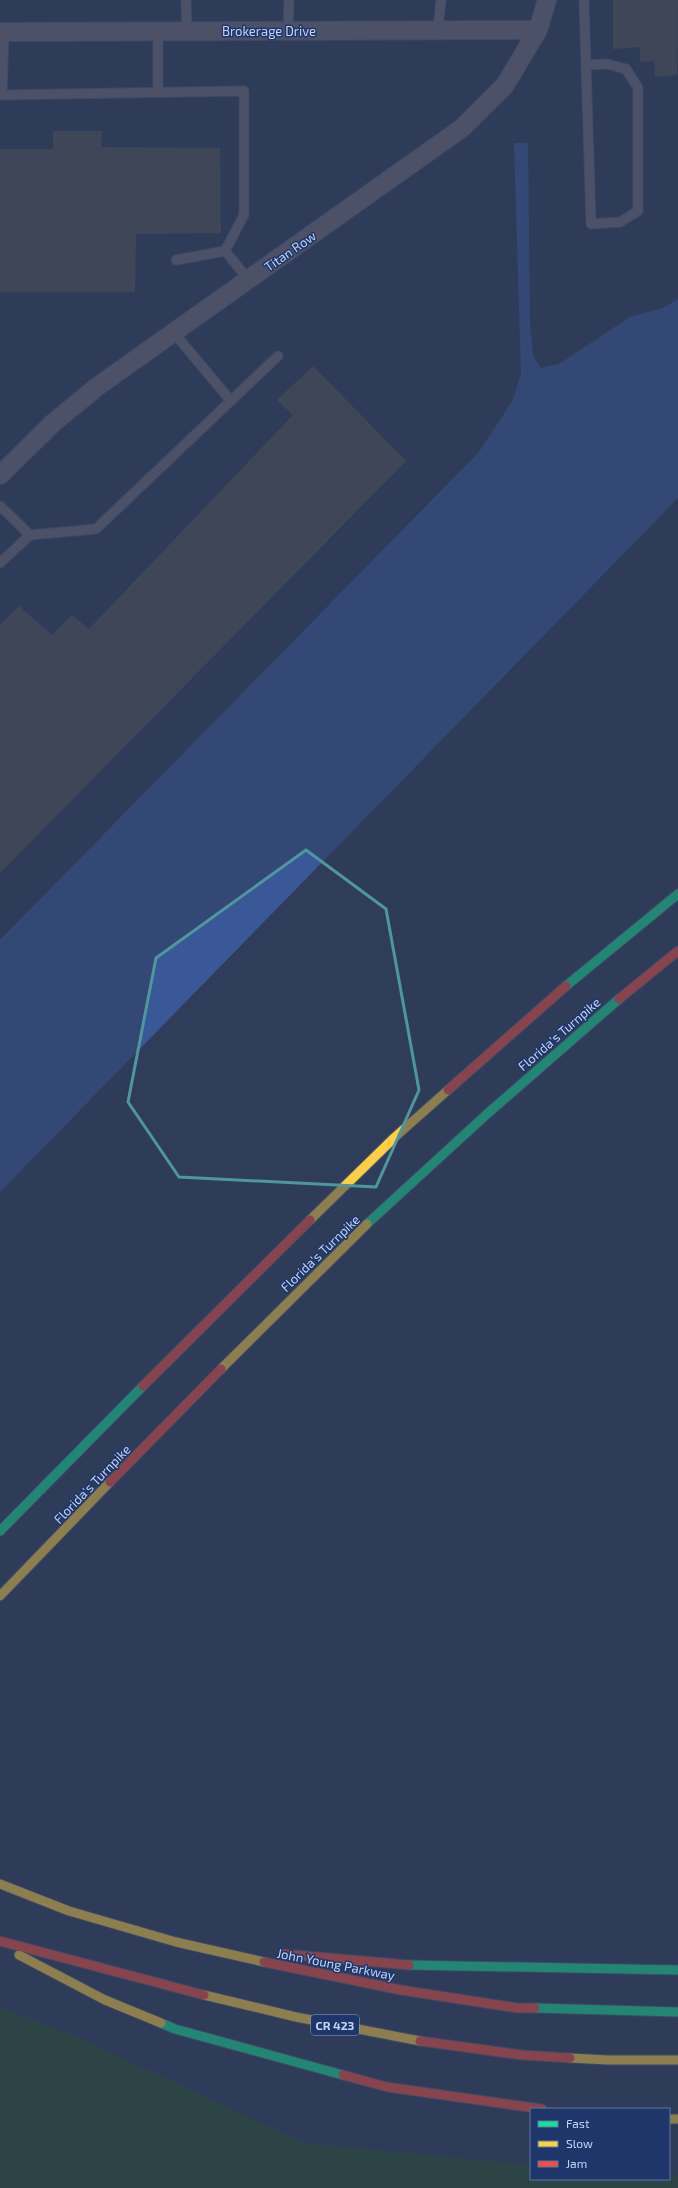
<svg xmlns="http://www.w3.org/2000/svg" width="678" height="2188" font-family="'Exo 2',sans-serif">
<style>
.green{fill:#2a4f30}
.water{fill:#3a5797}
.building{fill:#525354}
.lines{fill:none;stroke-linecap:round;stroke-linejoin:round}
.lane-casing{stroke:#4e5a72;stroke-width:11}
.street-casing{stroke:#4e5a72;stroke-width:20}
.fast-casing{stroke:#4e5a72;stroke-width:11}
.slow-casing{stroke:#4e5a72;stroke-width:11}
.jam-casing{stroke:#4e5a72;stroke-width:11}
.lane{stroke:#726b7b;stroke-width:9}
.street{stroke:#726b7b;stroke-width:18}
.fast{stroke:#16e098;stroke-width:9}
.slow{stroke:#ffcf43;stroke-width:9}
.jam{stroke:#f24e42;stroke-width:9}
.marked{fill:none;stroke:#4e979d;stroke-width:3;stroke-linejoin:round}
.labels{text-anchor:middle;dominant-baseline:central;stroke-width:3;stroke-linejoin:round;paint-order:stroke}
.shield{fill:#1f366b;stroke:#92a5cb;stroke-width:1}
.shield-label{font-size:12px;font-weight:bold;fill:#c3d4f4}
.street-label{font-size:13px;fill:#c3d4f4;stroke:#1f366b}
</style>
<rect width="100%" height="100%" fill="#303d5a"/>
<path class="green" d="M0,2007L80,2038L304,2143L531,2165V2179H669V2175H678V2188H0Z"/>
<path class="water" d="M514,143H528L530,323L533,356L541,368L559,364L630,317L663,308L678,299V498L0,1192V940L479,452L513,400L521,373Z"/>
<path class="building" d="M613,0H678L677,75L655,77L654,61L640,62V47L613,49Z
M53,131H102L101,147L220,148L221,233L136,234L135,292H0V149H53Z
M313,366L406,461L0,873V625L19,606L52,635L72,615L89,629L293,415L277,400Z"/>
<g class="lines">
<defs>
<path id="lane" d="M186,0L187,31
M584,0L591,224L620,222L638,211V88L626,69L607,64L586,65
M438,30L441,0
M288,31L289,0
M158,92V31
M0,95L244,91V215L225,251L249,280
M2,95L4,32
M176,260L225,251
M174,333L231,401
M0,506L30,535L0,563
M30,535L96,529L278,356"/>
<path id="street" d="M0,32L538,30
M0,475L53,423L98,386L462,128L505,85L538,30L547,0"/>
<path id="fast" d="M566,986L678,894
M367,1224L487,1114L619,999
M0,1531L143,1386
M409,1965L678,1970
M535,2008L678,2012
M161,2023L175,2029L343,2075"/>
<path id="slow" d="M310,1220L395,1137L448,1090
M221,1369L367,1224
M0,1596L110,1482
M0,1884L69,1911L176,1942L264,1962
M19,1955L105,2000L161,2023
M204,1995L296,2017L420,2041
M570,2058L608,2060H678
M669,2119H678"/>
<path id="jam" d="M619,999L678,951
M448,1090L566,986
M143,1386L310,1220
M110,1482L221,1369
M0,1941L204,1995
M284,1954L409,1965
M264,1962L401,1990L517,2008H535
M420,2041L522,2055L570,2058
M343,2075L387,2087L542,2109"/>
</defs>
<use href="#lane" class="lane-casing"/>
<use href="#street" class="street-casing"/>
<use href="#fast" class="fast-casing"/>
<use href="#slow" class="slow-casing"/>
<use href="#jam" class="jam-casing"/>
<use href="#lane" class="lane"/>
<use href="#street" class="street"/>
<use href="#fast" class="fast"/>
<use href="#slow" class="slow"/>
<use href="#jam" class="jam"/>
</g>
<path d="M0 0H678V2188H0ZM306,850L386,909L419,1090L376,1187L179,1177L128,1102L156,958Z" fill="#303d5a" fill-opacity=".55" fill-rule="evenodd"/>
<path class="marked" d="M306,850L386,909L419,1090L376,1187L179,1177L128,1102L156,958Z"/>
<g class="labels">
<rect class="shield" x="311" y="2015" width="48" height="20" rx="3"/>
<g class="shield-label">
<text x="335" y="2025">CR 423</text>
</g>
<g class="street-label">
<text x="269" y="31">Brokerage Drive</text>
<text transform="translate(290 251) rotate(-35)">Titan Row</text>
<text transform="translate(559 1034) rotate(-41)">Florida's Turnpike</text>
<text transform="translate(320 1253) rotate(-44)">Florida's Turnpike</text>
<text transform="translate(92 1484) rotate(-46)">Florida's Turnpike</text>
<text transform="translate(336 1964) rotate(11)">John Young Parkway</text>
</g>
</g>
<rect x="530" y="2108" width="140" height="72" fill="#1f366b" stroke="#6175a2"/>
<rect x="538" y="2121" width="20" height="6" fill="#16e098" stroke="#6175a2"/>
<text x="566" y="2128" font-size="12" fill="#c3d4f4">Fast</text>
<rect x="538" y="2141" width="20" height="6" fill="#ffcf43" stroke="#6175a2"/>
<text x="566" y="2148" font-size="12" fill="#c3d4f4">Slow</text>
<rect x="538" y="2161" width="20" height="6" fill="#f24e42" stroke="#6175a2"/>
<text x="566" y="2168" font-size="12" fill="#c3d4f4">Jam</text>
</svg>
